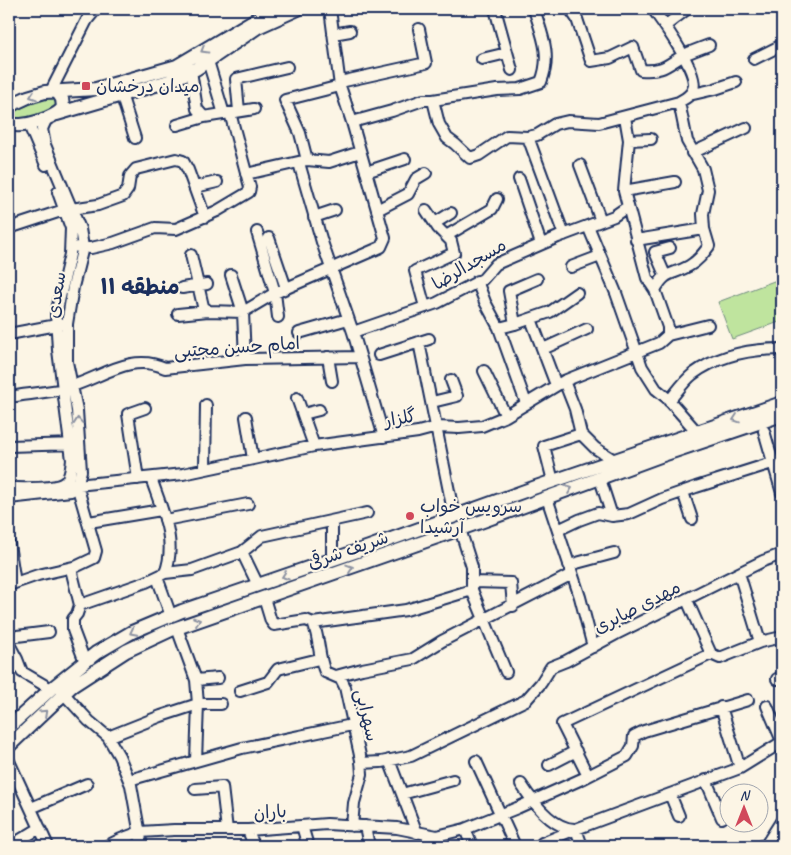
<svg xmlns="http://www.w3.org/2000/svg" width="791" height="855" font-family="Caveat,'Playpen Sans Arabic',sans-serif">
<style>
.green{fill:#bfe49e;stroke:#6d8a7e}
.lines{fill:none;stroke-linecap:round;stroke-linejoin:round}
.minor-casing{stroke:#1b2f5e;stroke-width:14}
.major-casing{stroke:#1b2f5e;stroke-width:16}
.minor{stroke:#fcf5e5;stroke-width:10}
.major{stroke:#fcf5e5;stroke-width:12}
.oneway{stroke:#8c92a2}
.poi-dot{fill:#d1495b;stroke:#fcf5e5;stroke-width:2}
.labels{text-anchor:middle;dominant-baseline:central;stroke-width:4.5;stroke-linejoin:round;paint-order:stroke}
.poi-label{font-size:18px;fill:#1b2f5e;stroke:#fcf5e5;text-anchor:start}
.street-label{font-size:18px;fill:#1b2f5e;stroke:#fcf5e5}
.district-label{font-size:22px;font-weight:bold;fill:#1b2f5e;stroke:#fcf5e5}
</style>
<rect width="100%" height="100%" fill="#fcf5e5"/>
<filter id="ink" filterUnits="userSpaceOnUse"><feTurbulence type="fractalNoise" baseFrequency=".02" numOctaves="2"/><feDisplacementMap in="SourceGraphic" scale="10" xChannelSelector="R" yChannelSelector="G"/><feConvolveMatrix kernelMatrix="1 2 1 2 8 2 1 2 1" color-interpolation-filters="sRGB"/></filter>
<g filter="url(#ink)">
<path class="green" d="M51,96L56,99L59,106L55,111L16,122L13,117L14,111Z
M782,278V321L732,339L718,302Z"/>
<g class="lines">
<defs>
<path id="minor" d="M495,9L512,70
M570,9L577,19L591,61L610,58L633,47L641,70C665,72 667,64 686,54C693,51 701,48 709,45
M665,26L687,9
M333,34L350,31
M482,59L507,53
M754,59L782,45
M208,61L224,114
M191,71L197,109L204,117L254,109
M340,82L426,63L419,29
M51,91L87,20L96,9
M121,94L135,138
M689,95L715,89L736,82
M433,100L439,124L447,138L455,144L470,158L479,155L507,136L528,137L537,135L555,124L568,121L599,123L679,102C684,99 691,96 693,89C700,74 663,23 653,9
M239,111L236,79L287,67
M625,117L629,140L624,191L647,278L655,290
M352,122L392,111L423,100H433L497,90L520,89L541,82C552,55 542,35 534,9
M29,125L46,165
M177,125L204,117
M528,137L564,235
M629,140L651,139
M692,153L746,128
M307,160L300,133L285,100L340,86
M299,163L322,242L353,332L384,437
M580,165L601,221
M366,172L405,159
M246,174L307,160L329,162L360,152
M519,179L541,244
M195,187L217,182
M624,191L675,182
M377,210L408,194L416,179L426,173
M314,217L335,210
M435,223L451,213
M588,226L616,293L642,367L656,389L667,398L697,432
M9,228L64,210L98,205L123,196L128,189L130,176L136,169L176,159L183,161L188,170L205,217
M257,232L275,293L278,317
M446,236L492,209L497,199
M269,238L286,288
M636,240L704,229
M78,247L91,248L113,243L155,228L176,229L217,211L249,192L250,187L230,113
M191,255L203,306L208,311
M571,267L600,256
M231,275L243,312L245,359
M665,275L655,252L670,248
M477,281L485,302L499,328L526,403
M182,288L207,284
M425,307L415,271L454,253L451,241L438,228L426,210
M178,314L208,311L243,312L275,293L381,247L385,238L352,122L340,86L330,9
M531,319L556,385
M515,324L509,291L537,279
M499,328L515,324L550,312L577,293
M353,332L437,303L483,279L496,264L558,237L614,216L627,207
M299,333L348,319
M9,334L62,324
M668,335V327L655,290C666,270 671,276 689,266C698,261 703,254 709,246L704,229L703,214L708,190L703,169L687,141L679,102
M419,342L454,516
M543,349L587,329
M379,355L429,339
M328,357L332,381
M484,371L506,416
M564,381L575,409L581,434L595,448L614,460
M9,397C26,394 45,393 62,389C98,381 129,351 165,368L245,359L360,357
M297,398L314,446
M669,401C676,393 684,381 693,374C719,355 751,349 782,349
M432,402L457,396L451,380
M303,414L319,410
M246,417L253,459
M764,431L782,493
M9,446L75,444
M205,469L206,405
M138,479L128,414L145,408
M66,481L77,485L183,474L314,446L418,432L437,427L459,428L482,426L506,416L564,381L659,343L668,335L708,325
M553,481L544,446L581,434
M601,482L612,516
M77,485L96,551L94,558L71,569L80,605L77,614L73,619V630L85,662
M9,488C21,488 56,490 65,482C71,477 71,467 72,460L58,350L56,314L70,254L71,228L58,192
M683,492L692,519
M9,498L71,491L77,485L81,471L77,410L67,362V324L73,287L83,247L80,229L45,145L42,129L47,118
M547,498L580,597L593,647
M165,520L248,504
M332,521V560
M89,522L161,510
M460,529L472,567V590L506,672
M558,530L579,520L598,513L612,516L629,514L662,499L696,487L772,463
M9,544L15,583
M242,552L258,585
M569,565L614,553
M165,573L192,570L242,552L262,536L367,513
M739,573L760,642
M157,577L171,616
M473,582L511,583L513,606
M9,585L38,575L73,567
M264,598L271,621L274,625L306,620L313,623L406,610L472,590
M687,600L711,654
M80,605L146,582L165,573C178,541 161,508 151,478
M313,623C320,639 318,656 325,672L341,679L345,687L361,760L362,774L354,803L352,826
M177,628L196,680L198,704L196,761
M9,637L49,632
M9,644L17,659L22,672L51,689
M336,676L362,669L413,659L442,641L572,574
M777,679L782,677
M196,680L218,678
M240,691L268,682L278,669L319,659
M64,694L89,721L108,737L119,756L131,785L142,846
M767,706L782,741
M721,707L740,768
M108,737L161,716L198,704H221
M389,760L417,833
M9,761L48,846
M476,761L515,846
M361,763L381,762L411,756L526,700L541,683L551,667L566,661L616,634L763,561L782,554
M549,765L576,751
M588,776L562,724L711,654L720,658L760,642L782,637
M129,780L242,748L352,725
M706,780L722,818
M521,784C532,801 553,830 576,829L740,768L782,742
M195,789L222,787L227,830
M402,794L453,780
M670,794L679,816
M31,808L87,784
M302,826L308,846
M365,826L369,846
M465,829L472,846
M248,830L254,846
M437,836L440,846
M542,843L576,829L582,846
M10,846L40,828
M107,846L121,839L140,832L174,830H248L327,824L397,828L437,836
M421,846L437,836L465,829L517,808L584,778L627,756L633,746L634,736L644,731L748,700
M761,846L766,845L782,820"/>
<path id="major" d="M9,107L13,104L28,97L45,92L96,89L177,66L263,15L277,9
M57,114L169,81L196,69L258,27L298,9
M9,123C19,130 57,118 63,107L62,99L58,93
M9,727L51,689L96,653L132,632L182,611L369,547L536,487L782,403
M9,746L72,686L126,651L171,630L483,521L660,456L782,415"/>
</defs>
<use href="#minor" class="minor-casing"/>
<use href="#major" class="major-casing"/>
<use href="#minor" class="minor"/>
<use href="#major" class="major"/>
</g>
<defs><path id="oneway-chevron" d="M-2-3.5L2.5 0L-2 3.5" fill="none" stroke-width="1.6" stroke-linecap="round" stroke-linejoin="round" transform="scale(1.25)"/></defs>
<g class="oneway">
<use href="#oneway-chevron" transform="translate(204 50) rotate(150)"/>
<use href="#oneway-chevron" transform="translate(33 96) rotate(161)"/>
<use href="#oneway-chevron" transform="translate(736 419) rotate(161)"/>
<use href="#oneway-chevron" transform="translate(78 421) rotate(-95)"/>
<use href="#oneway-chevron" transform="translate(569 489) rotate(-20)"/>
<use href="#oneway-chevron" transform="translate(350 568) rotate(-19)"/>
<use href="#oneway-chevron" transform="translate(285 576) rotate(161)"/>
<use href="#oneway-chevron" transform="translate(197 621) rotate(-19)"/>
<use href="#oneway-chevron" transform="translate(133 632) rotate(153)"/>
<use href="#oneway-chevron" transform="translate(44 713) rotate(-43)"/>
</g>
</g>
<g class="poi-dot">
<rect x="81" y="81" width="10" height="10" rx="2.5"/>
<circle cx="410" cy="516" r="5"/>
</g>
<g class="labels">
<g class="poi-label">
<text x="96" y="86">میدان درخشان</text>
<text x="420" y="506">سرویس خواب<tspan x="420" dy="21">آرشیدا</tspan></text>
</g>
<g class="street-label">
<text transform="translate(469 264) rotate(-31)">مسجدالرضا</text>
<text transform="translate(56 295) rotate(-81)">سعدی</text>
<text transform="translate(237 347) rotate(-4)">امام حسن مجتبی</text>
<text transform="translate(400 418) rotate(-10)">گلزار</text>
<text transform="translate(348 550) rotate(-19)">شریف شرقی</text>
<text transform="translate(637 607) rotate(-27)">مهدی صابری</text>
<text transform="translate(367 715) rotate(77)">سهرابی</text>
<text transform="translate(270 812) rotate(-4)">باران</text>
</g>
<g class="district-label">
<text x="140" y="287">منطقه ۱۱</text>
</g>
</g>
<rect width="791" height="855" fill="none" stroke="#fcf5e5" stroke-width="30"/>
<rect x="15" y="15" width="761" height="825" fill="none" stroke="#1b2f5e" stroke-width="2" filter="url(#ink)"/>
<g transform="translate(744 808)"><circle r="24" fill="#fcf5e5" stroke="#a2a6af"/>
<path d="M0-4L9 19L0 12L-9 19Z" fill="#d1495b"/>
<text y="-8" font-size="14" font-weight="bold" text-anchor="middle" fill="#1b2f5e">N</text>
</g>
</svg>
